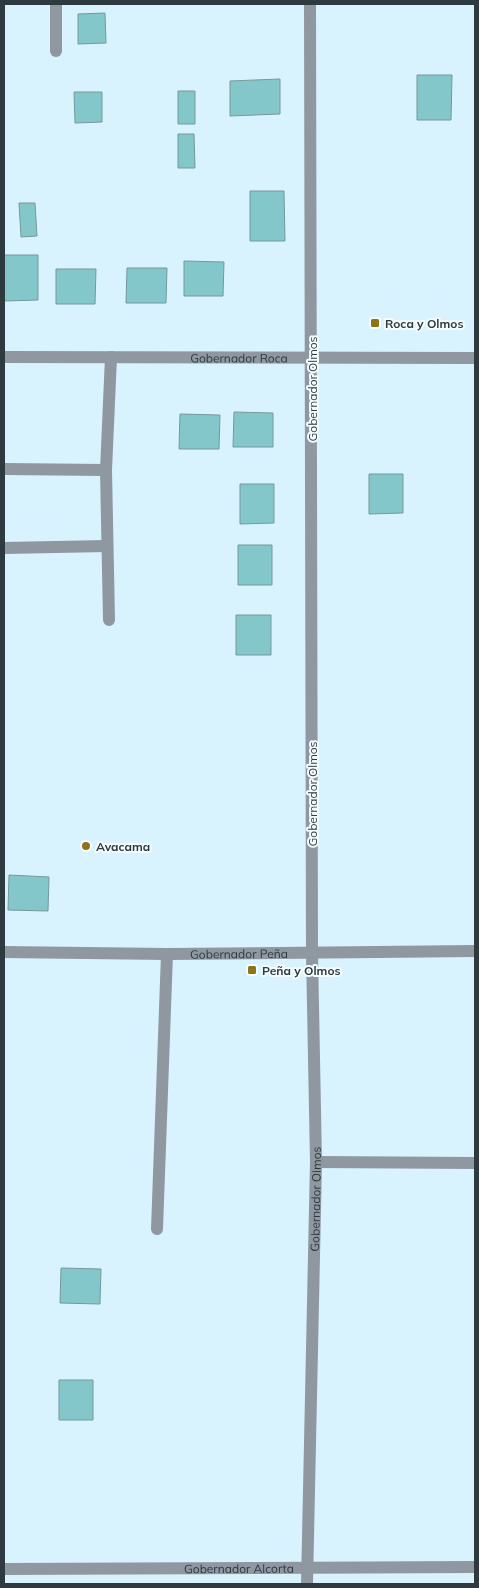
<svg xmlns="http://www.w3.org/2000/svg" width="479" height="1588" font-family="Mulish,sans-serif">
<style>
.building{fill:#83c7ca;stroke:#75999a}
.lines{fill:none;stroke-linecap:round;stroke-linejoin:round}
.minor{stroke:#8f97a1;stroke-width:12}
.poi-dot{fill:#8e7317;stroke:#f5fcff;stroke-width:2}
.labels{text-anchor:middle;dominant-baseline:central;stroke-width:4;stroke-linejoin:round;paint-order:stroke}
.poi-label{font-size:12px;font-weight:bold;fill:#2d3a40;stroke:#f5fcff;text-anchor:start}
.street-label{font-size:12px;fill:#2d3a40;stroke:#f5fcff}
</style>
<rect width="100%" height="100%" fill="#d8f3fe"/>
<path class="building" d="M105,13L106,43L78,44V14Z
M417,75H452L451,120H417Z
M280,79V114L230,116V81Z
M178,91H195V124H178Z
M74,92H102V122L75,123Z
M178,134H194L195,168H178Z
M250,191H284L285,241H250Z
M19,203H35L37,236L21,237Z
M4,255H38V300L4,301Z
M184,261L224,262L223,296H184Z
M127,268H167L166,303H126Z
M56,269H96L95,304H56Z
M234,412L273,413V447H233Z
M180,414L220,415L219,449H179Z
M369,474H403V513L369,514Z
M240,484H274V523L240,524Z
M238,545H272V585H238Z
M236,615H271V655H236Z
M9,875L49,877L48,911L8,910Z
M61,1268L101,1269L100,1304L60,1303Z
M59,1380H93V1420H59Z"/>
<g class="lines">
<g class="minor">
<path d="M56,51V4"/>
<path id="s1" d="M4,357L475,358"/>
<path d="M4,469L106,470"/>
<path d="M4,548L107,546"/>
<path d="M109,620L106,470L111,357"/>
<path id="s2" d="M4,952L167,954L475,951"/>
<path d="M316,1162L475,1163"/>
<path d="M157,1229L167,954"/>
<path id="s3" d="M4,1569L475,1567"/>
<path id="s4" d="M307,1584L316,1162L312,953L310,4"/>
</g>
</g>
<g class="poi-dot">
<rect x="370" y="318" width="10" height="10" rx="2.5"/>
<circle cx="86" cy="846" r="5"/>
<rect x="247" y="965" width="10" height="10" rx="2.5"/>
</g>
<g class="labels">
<g class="poi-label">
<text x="385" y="323">Roca y Olmos</text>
<text x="96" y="846">Avacama</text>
<text x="262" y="970">Peña y Olmos</text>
</g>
<g class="street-label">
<text stroke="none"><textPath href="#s1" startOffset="235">Gobernador Roca</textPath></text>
<text transform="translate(312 389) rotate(-90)">Gobernador Olmos</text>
<text transform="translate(312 794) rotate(-90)">Gobernador Olmos</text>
<text stroke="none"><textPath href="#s2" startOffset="235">Gobernador Peña</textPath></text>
<text stroke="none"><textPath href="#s4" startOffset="385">Gobernador Olmos</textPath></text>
<text stroke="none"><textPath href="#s3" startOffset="235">Gobernador Alcorta</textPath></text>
</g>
</g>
<rect width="479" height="1588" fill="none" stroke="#2d3a40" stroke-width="10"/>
</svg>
